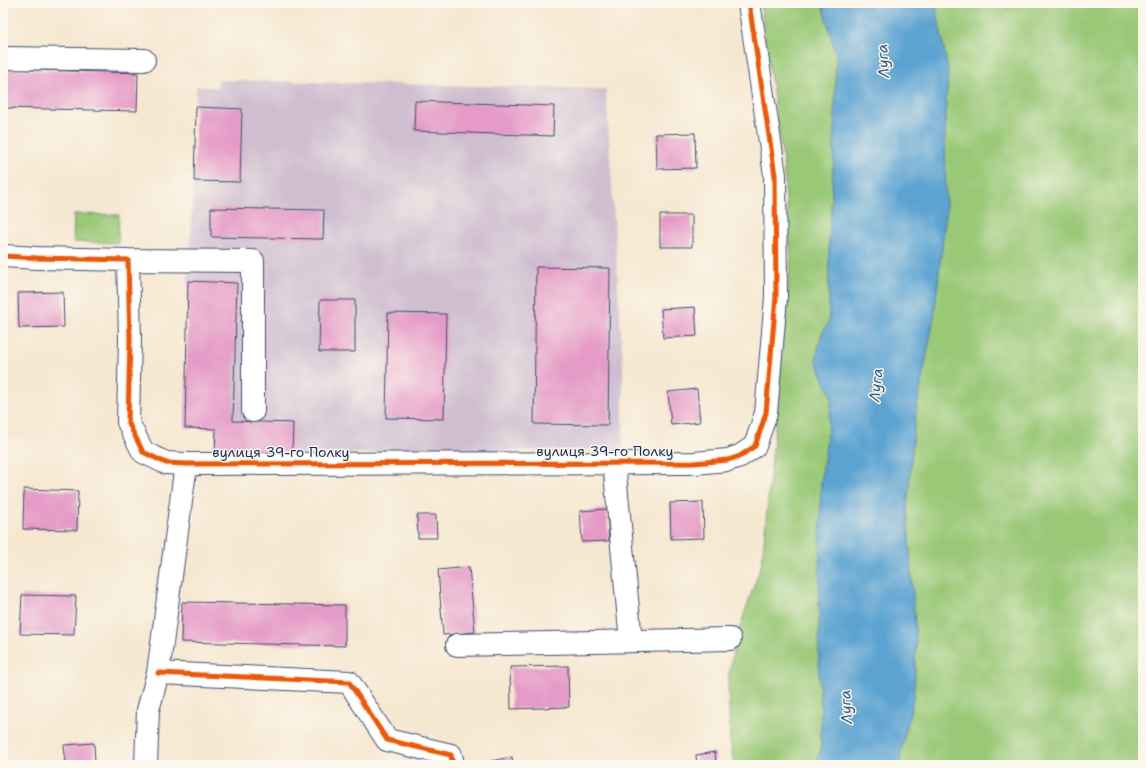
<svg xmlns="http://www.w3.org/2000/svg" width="1146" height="768" font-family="'Shantell Sans',sans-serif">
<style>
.industrial{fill:#cfbdd0}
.green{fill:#99c876;stroke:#5a7c6a}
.water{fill:#5ba3d2;stroke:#3b6998}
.building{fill:#e59bc7}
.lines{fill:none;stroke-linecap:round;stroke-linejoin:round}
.minor-casing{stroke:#3c4b6f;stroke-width:24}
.minor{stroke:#fff;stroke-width:22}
.cycleway-casing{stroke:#fbf7ec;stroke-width:8}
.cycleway{stroke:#e8590c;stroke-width:5}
.labels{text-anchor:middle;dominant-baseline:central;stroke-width:3;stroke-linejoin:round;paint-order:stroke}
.street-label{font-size:14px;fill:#1b2f5e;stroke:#fbf7ec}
.water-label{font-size:15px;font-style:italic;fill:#315887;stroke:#fbf7ec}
</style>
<rect width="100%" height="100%" fill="#fbf7ec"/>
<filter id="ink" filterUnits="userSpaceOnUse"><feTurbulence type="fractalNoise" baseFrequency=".025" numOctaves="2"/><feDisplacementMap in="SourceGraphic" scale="8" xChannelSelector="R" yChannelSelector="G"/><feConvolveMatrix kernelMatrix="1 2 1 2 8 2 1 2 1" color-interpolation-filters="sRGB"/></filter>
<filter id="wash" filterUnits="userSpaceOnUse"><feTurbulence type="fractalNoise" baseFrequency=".012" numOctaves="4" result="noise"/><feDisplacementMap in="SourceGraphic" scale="16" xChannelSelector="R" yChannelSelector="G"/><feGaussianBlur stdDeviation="0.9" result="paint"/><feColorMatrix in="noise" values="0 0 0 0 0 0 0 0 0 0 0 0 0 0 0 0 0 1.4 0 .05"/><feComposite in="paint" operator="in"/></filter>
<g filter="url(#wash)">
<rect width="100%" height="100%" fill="#f6e7d0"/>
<path class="industrial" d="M218,80L606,89L623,367V449L292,454L215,452V429L185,428L188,281L194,181L196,86L218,88Z"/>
<path class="green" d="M760,3H822L836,54L834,155L829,243V322L821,336L816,360L832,398L821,483L819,671L821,715V750L815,765H734L730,741L728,680L735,642L762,562L791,258L783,161Z
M935,3H1143V765H901L900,756L914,695L916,642L907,508L915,417L934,316L946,212L945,120L948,70Z
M74,214L119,215L118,243L73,242Z"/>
<path class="water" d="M822,3H935L948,70L945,120L946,212L934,316L915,417L907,508L916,642L914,695L900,756L901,765H815L821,750V715L819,671V606L821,483L832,398L816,360L821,336L829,321V243L834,155L836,54Z"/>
<g id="blocks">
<path class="building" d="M3,69L138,73L137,111L3,108Z
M415,101L554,106L553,136L414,131Z
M196,107L242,109L240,182L194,181Z
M695,133L696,168L657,169L656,134Z
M211,208L324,210L323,239L211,237Z
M660,215H692V247H660Z
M536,267L610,268L608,425L534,424Z
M188,281L237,283L233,421L293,423L292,454L215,452L216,429L185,428Z
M63,292L64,327L19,328L18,293Z
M320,300H355V352H319Z
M695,307L697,336L663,338L661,309Z
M388,313L446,314L444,419L386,418Z
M697,389L700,422L671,425L668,392Z
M24,489L78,491L77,530L23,529Z
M703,502L704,538L671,539L670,503Z
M607,509L609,541L582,542L580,511Z
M417,515H436L437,538H418Z
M469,567L475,632L443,635L438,570Z
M22,595L76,596L74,635L20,634Z
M182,602L345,605V646L181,642Z
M568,666L569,707L511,709L510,667Z
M94,743L95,765H66L64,745Z
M715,752L716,765H697L696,755Z
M512,757L513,765H485V762Z"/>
</g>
</g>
<g filter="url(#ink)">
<use href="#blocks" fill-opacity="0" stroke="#3c4b6f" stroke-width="1"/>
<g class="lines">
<defs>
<path id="minor" d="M3,58L144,60
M3,256L37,258L128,260L130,339L128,422L143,452L166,463L186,464L694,463L728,460L740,456L755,446L766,413L776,297L775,175L749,3
M128,260L253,261V411
M614,463L631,641
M457,645L730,639
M158,673L349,682L387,740L451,755L453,765
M146,765L148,710L158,673L186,464"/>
</defs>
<use href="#minor" class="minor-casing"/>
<use href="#minor" class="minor"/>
<defs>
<path id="cycleway" d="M3,256L37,258L128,260L130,339L128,422L143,452L166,463L186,464L694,463L728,460L740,456L755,446L766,413L776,297L775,175L749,3
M158,673L349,682L387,740L451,755L453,765"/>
</defs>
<use href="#cycleway" class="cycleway-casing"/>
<use href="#cycleway" class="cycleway"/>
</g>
</g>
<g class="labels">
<g class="street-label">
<text x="605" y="451">вулиця 39-го Полку</text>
<text x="281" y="452">вулиця 39-го Полку</text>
</g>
<g class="water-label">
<text transform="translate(883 61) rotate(-93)">Луга</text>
<text transform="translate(876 385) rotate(-84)">Луга</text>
<text transform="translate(846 707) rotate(-93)">Луга</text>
</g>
</g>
<rect width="1146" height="768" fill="none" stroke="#fbf7ec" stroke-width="16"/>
</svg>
